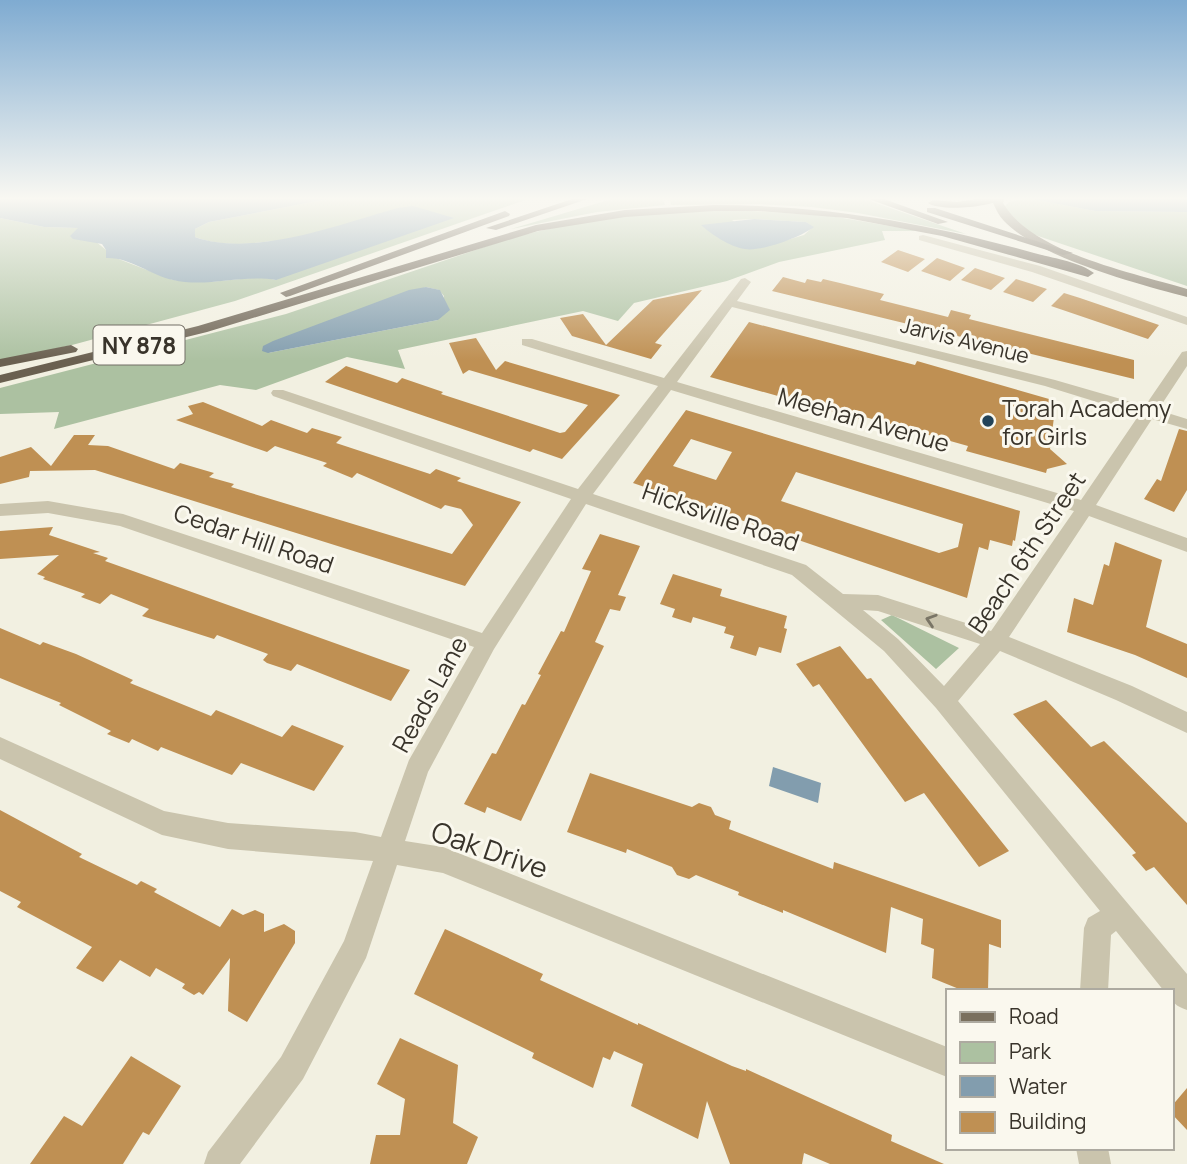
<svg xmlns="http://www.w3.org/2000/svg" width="1187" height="1164" font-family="Manrope,sans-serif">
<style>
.green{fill:#acc1a1;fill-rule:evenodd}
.water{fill:#829dae}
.building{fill:#bf9053;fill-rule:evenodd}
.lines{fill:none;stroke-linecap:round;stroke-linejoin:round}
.minor{fill:#cac4ad;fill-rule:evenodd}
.primary{fill:#7a705e;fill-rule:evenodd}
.trunk{fill:#6a6050;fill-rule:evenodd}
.oneway{stroke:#7a7566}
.poi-dot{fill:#234358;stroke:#faf8ee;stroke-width:2.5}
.labels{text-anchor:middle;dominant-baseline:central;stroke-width:6;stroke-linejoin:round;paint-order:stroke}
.far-street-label{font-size:21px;fill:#39342b;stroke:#faf8ee}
.shield{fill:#faf8ee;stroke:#736f66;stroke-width:2}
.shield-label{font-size:23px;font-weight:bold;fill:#39342b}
.poi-label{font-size:24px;fill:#39342b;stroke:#faf8ee;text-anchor:start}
.street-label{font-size:24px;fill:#39342b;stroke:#faf8ee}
.near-street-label{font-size:28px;fill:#39342b;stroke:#faf8ee}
</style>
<rect width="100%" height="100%" fill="#f2f0e1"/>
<path class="green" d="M333,198H531L235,301L72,345L0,361V218L44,227L79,228L116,258L173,280L210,282L261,277L276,280L271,241C244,245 220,246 195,237V229L209,222Z
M615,198H663L665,205L597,212L511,229Z
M670,198H861L966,234L858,213L812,207L758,204L671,205Z
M1027,198L1095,211L1187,212V286L1032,234L1003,208L1009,202Z
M737,210L831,216L919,231H882L885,240L779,262L727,281L634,303L618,321L583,311L398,350L405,369L347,357L256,390L220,385L54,429L59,412L0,414V388L286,314L514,237L578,222L634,214ZM754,219L806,222L813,227L804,235L763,247L732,220ZM426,287L439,290L444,296L438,320L268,353Z
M892,615L959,648L936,669L881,620Z"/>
<path class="water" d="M0,198H333L209,222L195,229V237C254,258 339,224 398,208L413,206L454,218L276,280C242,274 207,288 173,280C150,275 130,257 106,258V250L102,244L73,239L70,236L78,228L44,227L0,218Z
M1026,198H1187V212L1095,211Z
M754,219L806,222L814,227C801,237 761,252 745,249C730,247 711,234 701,225Z
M426,287L440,290L450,310L438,320L268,353L262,351L263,346L273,341L409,290Z
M773,767L821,783L818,803L769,786Z"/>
<path class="building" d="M898,250L925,259L908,272L881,262Z
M937,258L965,268L950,281L921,271Z
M975,268L1005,278L991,290L961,280Z
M783,277L805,283L807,279L821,282L823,279L840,283L884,294L880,300L948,317L951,310L971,315L969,319L1134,360V379L772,291Z
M1016,279L1032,284L1047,289L1033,302L1003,292Z
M702,290L655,343L662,345L651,359L572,336L560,318L583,314L606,345L653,300Z
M1064,293L1080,298L1159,325L1148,339L1051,306Z
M749,322L915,365L917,361L1056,401L1050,449L1067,464L1047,469L1046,473L966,451L968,446L865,417L863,420L710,377Z
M476,338L496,370L505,361L620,395L562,459L533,449L530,452L325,382L346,366L397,383L402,378L443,392L441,394L560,433L565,432L588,405L469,370L463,374L449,343Z
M203,402L262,426L271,420L307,433L312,428L342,437L336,443L430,474L436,469L461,478L457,481L521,502L465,586L95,470L30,471L29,477L0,484V457L31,447L51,466L74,435H95L88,445L108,446L174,469L180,463L214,473L209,477L234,484L231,487L452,554L473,525L461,509L445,505L441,509L357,473L352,478L323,466L327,463L275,446L267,452L176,420L193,414L188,406Z
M686,410L1020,511L1015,541L1013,540L1012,546L990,540L988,550L979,547L967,598L633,483ZM691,439L732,452L716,480L673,466ZM796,472L963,524L958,547L939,553L781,501Z
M1179,429L1187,431V490L1174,512L1144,499L1157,479L1161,481Z
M53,527L49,535L100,552L93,553L108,558L105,561L410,670L391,701L297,664L291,671L267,663L263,660L268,654L217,635L214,639L142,616L149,609L111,594L100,604L81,597L85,594L43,579L45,577L37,574L59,555L0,559V531Z
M600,534L640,546L618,595L626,597L620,611L610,609L595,642L604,646L521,821L487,807L485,813L464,804L492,753L496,754L522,704L525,705L541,675L538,674L561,631L564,632L591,571L582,569Z
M1115,542L1162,560L1146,627L1187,644V678L1135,655L1067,632L1074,598L1093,605L1104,564L1109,566Z
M673,574L722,589L720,596L787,616L784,628L787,629L781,653L759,647L756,656L730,648L734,636L724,633L726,627L693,617L691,623L672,617L675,609L660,604Z
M0,628L40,645L43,642L76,654L133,680L130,683L211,716L216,710L282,737L292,725L344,746L314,791L241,763L232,775L161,747L158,751L132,739L129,743L107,734L111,731L59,705L61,703L0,678Z
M840,646L867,679L871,678L1009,851L979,867L924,793L905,802L819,684L813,687L796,664Z
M1046,700L1091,747L1104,741L1187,823V905L1154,867L1146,871L1132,855L1136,853L1013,714Z
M590,773L692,807L699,803L711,807L715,815L731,821L729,829L833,869L834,862L1001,920V948L989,944L988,991H964L932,978L934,949L921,944L923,919L891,907L886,953L783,910V913L738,895L739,892L696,875L689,879L677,875L672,867L627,849L626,853L567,832Z
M0,810L82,854L79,857L137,885L141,881L157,889L154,892L220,927L232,909L243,915L255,910L264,914V932L284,924L295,931V943L247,1022L228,1011L230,958L203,995L199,992L194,995L182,988L185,984L156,968L150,977L120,960L103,982L76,968L92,947L17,907L21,902L0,891Z
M445,929L543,974L540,980L638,1025V1023L732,1066L746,1071V1069L892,1135L891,1141L944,1164H830L804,1153L802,1164H730L707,1101L698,1139L631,1106L643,1064L614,1051L610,1060L603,1057L593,1088L532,1058L534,1053L414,994Z
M400,1038L458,1065L453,1123L478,1137L467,1164H370L376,1135H400L405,1099L377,1084Z
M131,1056L181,1086L149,1135L143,1132L123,1164H30L64,1116L82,1126Z
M1187,1088V1130L1171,1113V1107Z"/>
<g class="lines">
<path class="minor" d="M923,235L1040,266L1187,317V325L1032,272L919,240V236Z
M745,278L751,282L737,301L1055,380L1145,406L1182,352L1187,351V366L1158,410L1187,419V429L1152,419L1096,505L1187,538V552L1089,516L1009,637L1132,686L1187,712V733L1116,700L1000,651L958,701L1187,974V1010C1176,1006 1171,1003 1171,991H1164L1116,931L1111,935L1108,991H1080L1084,928L1088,918L1100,911L936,708L884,651L792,575L586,504L494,649L428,772L405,841L443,847L947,1047V1077L443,873L397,865L366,958L303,1079L240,1164H204L208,1152L281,1057L344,941L373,861L228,849L162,835L0,759V737L164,811L228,823L355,832L381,837L409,760L474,647L120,526L48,513L0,516V504L48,501L123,514L482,633L571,499L273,396L271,393L273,390H283L578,489L658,386L522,345V339H532L664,378L741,279ZM732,307L1045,386L1139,415L1081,500L677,382ZM671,390L1074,511L991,631L878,595L843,594L806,565L593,494ZM863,610L878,611L980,644L944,686L898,639Z
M1076,1148H1108L1111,1164H1079Z"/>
<path class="primary" d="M995,198H1005L1003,203C1032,253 1134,273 1187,289V297C1138,284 1039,258 1004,221C999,216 996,209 993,203Z"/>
<path class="trunk" d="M575,198H590L496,230L486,228Z
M866,198H881L948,222L938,224Z
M981,198H1005C992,207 941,212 928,203L933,200L957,202Z
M714,205C824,205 928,223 1034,253C1052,258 1080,262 1094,273L1088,277L942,236L847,218L758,211H714L625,217L538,231L207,332L0,383V375L198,326L536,225L625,210Z
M927,208H935L1073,253L1063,255L927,212Z
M505,211L510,214L509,216L290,296L286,297L280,293Z
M71,345L78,349L76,352L0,367V359Z"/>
</g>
<defs><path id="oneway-chevron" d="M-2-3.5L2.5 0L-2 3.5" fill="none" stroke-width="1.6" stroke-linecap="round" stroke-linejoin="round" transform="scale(1.75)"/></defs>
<use class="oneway" href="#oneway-chevron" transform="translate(931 620) rotate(-162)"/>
<linearGradient id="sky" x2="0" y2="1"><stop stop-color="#7fabd1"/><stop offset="0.55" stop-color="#f9f8f2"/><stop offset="1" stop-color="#f9f8f2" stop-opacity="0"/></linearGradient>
<rect width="1187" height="361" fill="url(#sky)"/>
<circle class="poi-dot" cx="988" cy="421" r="7"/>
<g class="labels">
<g class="far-street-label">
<text transform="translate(965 340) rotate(14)">Jarvis Avenue</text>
</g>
<rect class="shield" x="93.5" y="325.5" width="91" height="39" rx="5"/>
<g class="shield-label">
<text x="139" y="345">NY 878</text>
</g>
<g class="poi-label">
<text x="1002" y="407">Torah Academy<tspan x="1002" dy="28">for Girls</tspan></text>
</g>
<g class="street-label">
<text transform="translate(864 419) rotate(16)">Meehan Avenue</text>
<text transform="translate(721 516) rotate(19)">Hicksville Road</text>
<text transform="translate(254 538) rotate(19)">Cedar Hill Road</text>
<text transform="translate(1026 552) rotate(-56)">Beach 6th Street</text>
<text transform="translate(429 694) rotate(-61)">Reads Lane</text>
</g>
<g class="near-street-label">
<text transform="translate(490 849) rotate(19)">Oak Drive</text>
</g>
</g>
<rect x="946" y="989" width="228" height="161" fill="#faf8ee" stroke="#adaaa0" stroke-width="2"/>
<rect x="960" y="1012" width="35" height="10" fill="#7a705e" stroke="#adaaa0" stroke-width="2"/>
<text x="1009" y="1024" font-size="21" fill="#39342b">Road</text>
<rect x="960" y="1042" width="35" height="21" fill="#acc1a1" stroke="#adaaa0" stroke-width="2"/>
<text x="1009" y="1059" font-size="21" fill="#39342b">Park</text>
<rect x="960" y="1076" width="35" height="21" fill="#829dae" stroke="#adaaa0" stroke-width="2"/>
<text x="1009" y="1094" font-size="21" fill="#39342b">Water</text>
<rect x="960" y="1112" width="35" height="21" fill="#bf9053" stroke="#adaaa0" stroke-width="2"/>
<text x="1009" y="1129" font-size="21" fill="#39342b">Building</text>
</svg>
